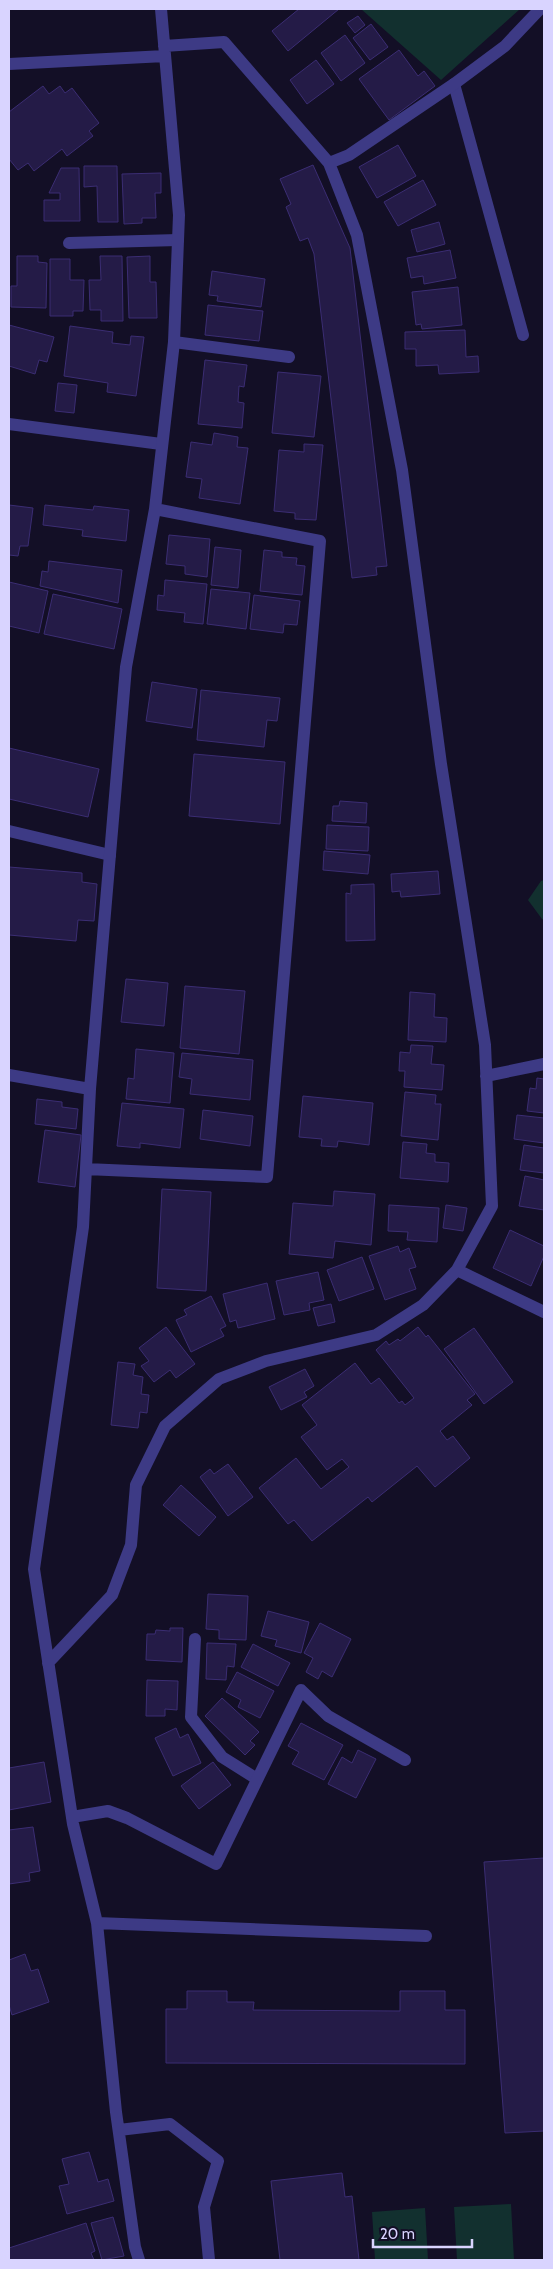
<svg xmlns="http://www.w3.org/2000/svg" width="553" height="2269" font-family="Cabin,sans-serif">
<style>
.green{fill:#12302f}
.building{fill:#241b47;stroke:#3b2d73}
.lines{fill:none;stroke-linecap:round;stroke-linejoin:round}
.lane{stroke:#3d3a85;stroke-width:12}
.street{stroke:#3d3a85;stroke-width:12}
</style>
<rect width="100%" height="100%" fill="#130f26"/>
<path class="green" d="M361,9H520L441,80Z
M544,880V920L542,919L528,900L541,881Z
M511,2204L514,2260H457L454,2207Z
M425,2208L428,2260H375L372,2212Z"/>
<path class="building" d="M299,9H339L288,51L272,31Z
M358,16L365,25L355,33L347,23Z
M371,24L388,47L370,60L353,38Z
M345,35L365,63L341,81L321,53Z
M399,50L418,76L424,71L435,86L389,120L359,79Z
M316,60L334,84L307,104L290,80Z
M43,86L49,94L60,86L65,93L72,88L99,123L89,131L93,136L67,156L62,149L34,171L28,163L18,170L9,159V112Z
M398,145L416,176L377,198L359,167Z
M313,165L350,248L387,566L376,567L377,575L352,578L314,254L308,238L300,241L286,207L291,204L280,179Z
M84,166H117L118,222H98L97,186L84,187Z
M61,168H79L80,221H44V200H60V193H49Z
M161,173V193H155L156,218H142V223L124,224L122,174Z
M423,180L436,205L398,226L384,202Z
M439,222L445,244L417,252L411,230Z
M450,250L456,278L424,284L423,276L411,278L407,258Z
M17,256H38V262L47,263L46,308L11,307V286H17Z
M100,256H122L123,321H101V310H90L89,280H101Z
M150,256V282H156L157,318H129L127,257Z
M50,259H70V280H84L83,311H73V316H50Z
M212,271L265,279L261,307L217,301L218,296L209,295Z
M458,287L462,325L422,329L421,324L416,325L412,292Z
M208,305L263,311L259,341L205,335Z
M9,325L54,337L47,362L39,360L35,374L9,366Z
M70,326L113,332L112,343L130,345L131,336L144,337L136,396L107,392L108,383L64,376Z
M465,330L466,357L478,356L479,372L439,374L438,365L416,366V349H405V332Z
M205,360L247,365L244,387L239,386L238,402L244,403L242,428L198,424Z
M278,372L321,376L314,437L272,433Z
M58,383L77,385L74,413L55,411Z
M214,433L238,437L237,447L248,448L240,504L199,498L202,479L186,477L191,442L212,445Z
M304,444L323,445L316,520L295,519V513L274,511L279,450L304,452Z
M9,505L33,508L28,546H20L18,556L9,555Z
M45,505L93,510L94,506L129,510L126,541L82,536L83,530L43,525Z
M169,535L210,539L207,577L185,574V566L166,564Z
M215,547L241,550L238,588L211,585Z
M264,550L282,552V557L297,558L296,565L305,566L302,595L260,591Z
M49,561L122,570L118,603L40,586L42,571L48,572Z
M165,580L207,584L203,624L184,622L185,613L157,610L158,595L164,596Z
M9,582L48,591L39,633L9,626Z
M211,589L250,593L246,629L207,624Z
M53,594L122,609L114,649L44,634Z
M254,595L300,601L297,625L284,624L283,633L250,629Z
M152,682L197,689L192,728L146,721Z
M201,690L280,698L277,721L267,720L264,747L197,740Z
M9,748L99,769L88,817L9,799Z
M194,754L285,762L280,824L189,816Z
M340,801L367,803L366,823L332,821L333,806H339Z
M327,825L369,827L368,851L326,849Z
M324,851L370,855L368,874L323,870Z
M9,867L82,873V882L97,884L94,921L78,920L76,941L9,935Z
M438,871L440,894L401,897L400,891L392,892L391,874Z
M374,884L375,940L346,941V893L351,894V885Z
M126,979L168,983L164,1026L121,1022Z
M185,986L245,991L239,1054L180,1048Z
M410,992L435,994L434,1017L447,1018L446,1042L408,1040Z
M411,1045L433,1046L431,1064L444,1065L442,1090L404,1087L405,1071H399L400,1052L410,1053Z
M136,1049L174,1053L170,1103L126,1099L128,1078L134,1079Z
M182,1053L253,1060L250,1100L190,1094L192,1079L179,1077Z
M537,1078L544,1079V1113L527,1111L530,1088L536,1089Z
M405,1092L436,1095L435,1104H441L438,1140L401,1136Z
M303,1096L373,1103L369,1145L338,1141L337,1147L321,1146L322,1139L299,1137Z
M37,1099L62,1102V1107L78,1109L76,1129L35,1124Z
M122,1103L184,1109L180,1148L140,1143V1148L117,1146Z
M203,1110L253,1116L250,1146L200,1139Z
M517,1115L544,1118V1143L514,1139Z
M45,1130L81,1135L75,1187L38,1182Z
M403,1142L427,1144L426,1153L435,1154V1162L449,1163L448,1182L400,1178Z
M524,1145L544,1148V1173L520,1170Z
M525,1176L544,1180V1210L519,1206Z
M162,1189L211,1192L206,1291L157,1288Z
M334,1191L375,1194L371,1245L335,1241L333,1258L289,1254L293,1203L333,1206Z
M389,1205L439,1208L437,1242L407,1240L408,1232L388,1231Z
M446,1205L467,1208L463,1231L443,1228Z
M510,1230L544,1246V1256L531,1286L493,1268Z
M398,1246L400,1252L409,1248L416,1267L409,1269L416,1289L385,1300L369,1256Z
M362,1257L374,1289L339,1301L327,1270Z
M318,1272L324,1300L309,1303L310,1310L284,1315L276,1281Z
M267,1283L275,1319L238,1328L236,1320L230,1322L223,1294Z
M211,1296L226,1326L220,1329L224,1336L191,1352L176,1320L187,1315L184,1310Z
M331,1304L335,1322L318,1326L313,1308Z
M166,1327L195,1364L176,1378L170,1370L154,1382L141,1366L149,1361L139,1348Z
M418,1327L426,1337L428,1335L475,1394L467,1400L472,1405L440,1431L447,1440L453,1436L470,1458L435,1487L417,1466L372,1502L368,1497L312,1541L294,1520L288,1524L259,1488L296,1458L321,1489L349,1467L342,1459L327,1470L301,1437L317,1425L302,1405L355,1363L371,1384L379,1378L399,1403L402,1401L405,1405L414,1398L376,1350L386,1341L389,1345L398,1339L400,1341Z
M474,1328L513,1382L484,1404L444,1349Z
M118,1362L135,1364L133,1375L143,1377L141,1394L149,1395L147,1413L140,1412L138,1428L111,1425Z
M305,1369L314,1386L304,1392L307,1397L281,1410L269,1387Z
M228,1464L253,1497L228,1516L200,1477L210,1469L214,1474Z
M181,1485L216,1517L199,1536L163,1505Z
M208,1594L248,1596L246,1640L219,1639V1630L206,1629Z
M268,1611L309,1622L301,1653L275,1646L277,1640L261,1636Z
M320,1623L351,1639L332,1677L322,1671L318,1679L306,1672L313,1658L304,1653Z
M170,1628H183L182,1662L146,1660L147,1634H155L156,1630L170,1631Z
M207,1643L236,1644L234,1667L227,1666L226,1680L206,1679Z
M253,1644L290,1663L278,1686L241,1667Z
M237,1672L274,1691L260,1718L238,1707L241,1700L226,1692Z
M147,1680L178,1681L177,1710L165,1709V1716H146Z
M222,1698L259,1732L250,1741L255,1745L245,1755L205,1716Z
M301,1723L343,1745L324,1780L292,1764L299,1752L288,1746Z
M176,1728L180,1738L188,1734L201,1763L173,1776L155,1738Z
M358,1750L376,1759L356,1798L328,1784L342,1757L352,1763Z
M44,1762L51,1802L9,1810V1768Z
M213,1762L231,1785L199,1809L181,1786Z
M33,1827L40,1871L29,1873L30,1881L9,1884V1830Z
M544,1858V2131L505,2133L484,1862Z
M25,1954L31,1971L38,1969L49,2002L12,2015L9,2005V1960Z
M187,1991H227V2002H254L253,2010L400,2011V1991H445V2010H465V2064L166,2063V2009H187Z
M89,2152L98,2182L108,2179L114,2201L67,2214L59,2186L69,2184L62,2159Z
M342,2173L345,2197L352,2196L359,2260H280L271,2181Z
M113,2217L124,2256L102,2260L91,2223Z
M86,2223L95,2251L91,2253L94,2260H9V2248Z"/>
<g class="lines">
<path class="lane" d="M454,84L523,335
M69,243L178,240
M174,342L289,357
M9,424L161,444
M9,831L110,855
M195,1639L191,1717L222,1757L257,1779"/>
<path class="street" d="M9,64L165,56
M329,163L349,155L454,84L505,46L540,9
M9,1075L90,1089
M486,1076L544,1064
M86,1169L267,1177L320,541L155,509
M457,1270L544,1312
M48,1663L112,1595L131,1545L136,1485L165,1426L219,1379L266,1361L376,1335L423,1305L457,1270L492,1206L485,1045L441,764L402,470L357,235L329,163L224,42L164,46
M72,1817L108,1811L127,1818L216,1864L301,1690L328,1716L405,1760
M97,1923L426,1936
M119,2130L170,2124L218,2161L204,2207L209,2260
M139,2260L135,2247L116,2112L97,1923L73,1824L34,1569L83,1227L90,1089L126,667L155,509L174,342L179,215L161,9"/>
</g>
<rect width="553" height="2269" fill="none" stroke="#d9d4ff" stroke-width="20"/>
<path d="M373 2239v8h99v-8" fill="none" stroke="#d9d4ff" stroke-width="2.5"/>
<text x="380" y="2239" font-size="15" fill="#d9d4ff" stroke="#130f26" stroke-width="4" paint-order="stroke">20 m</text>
</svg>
